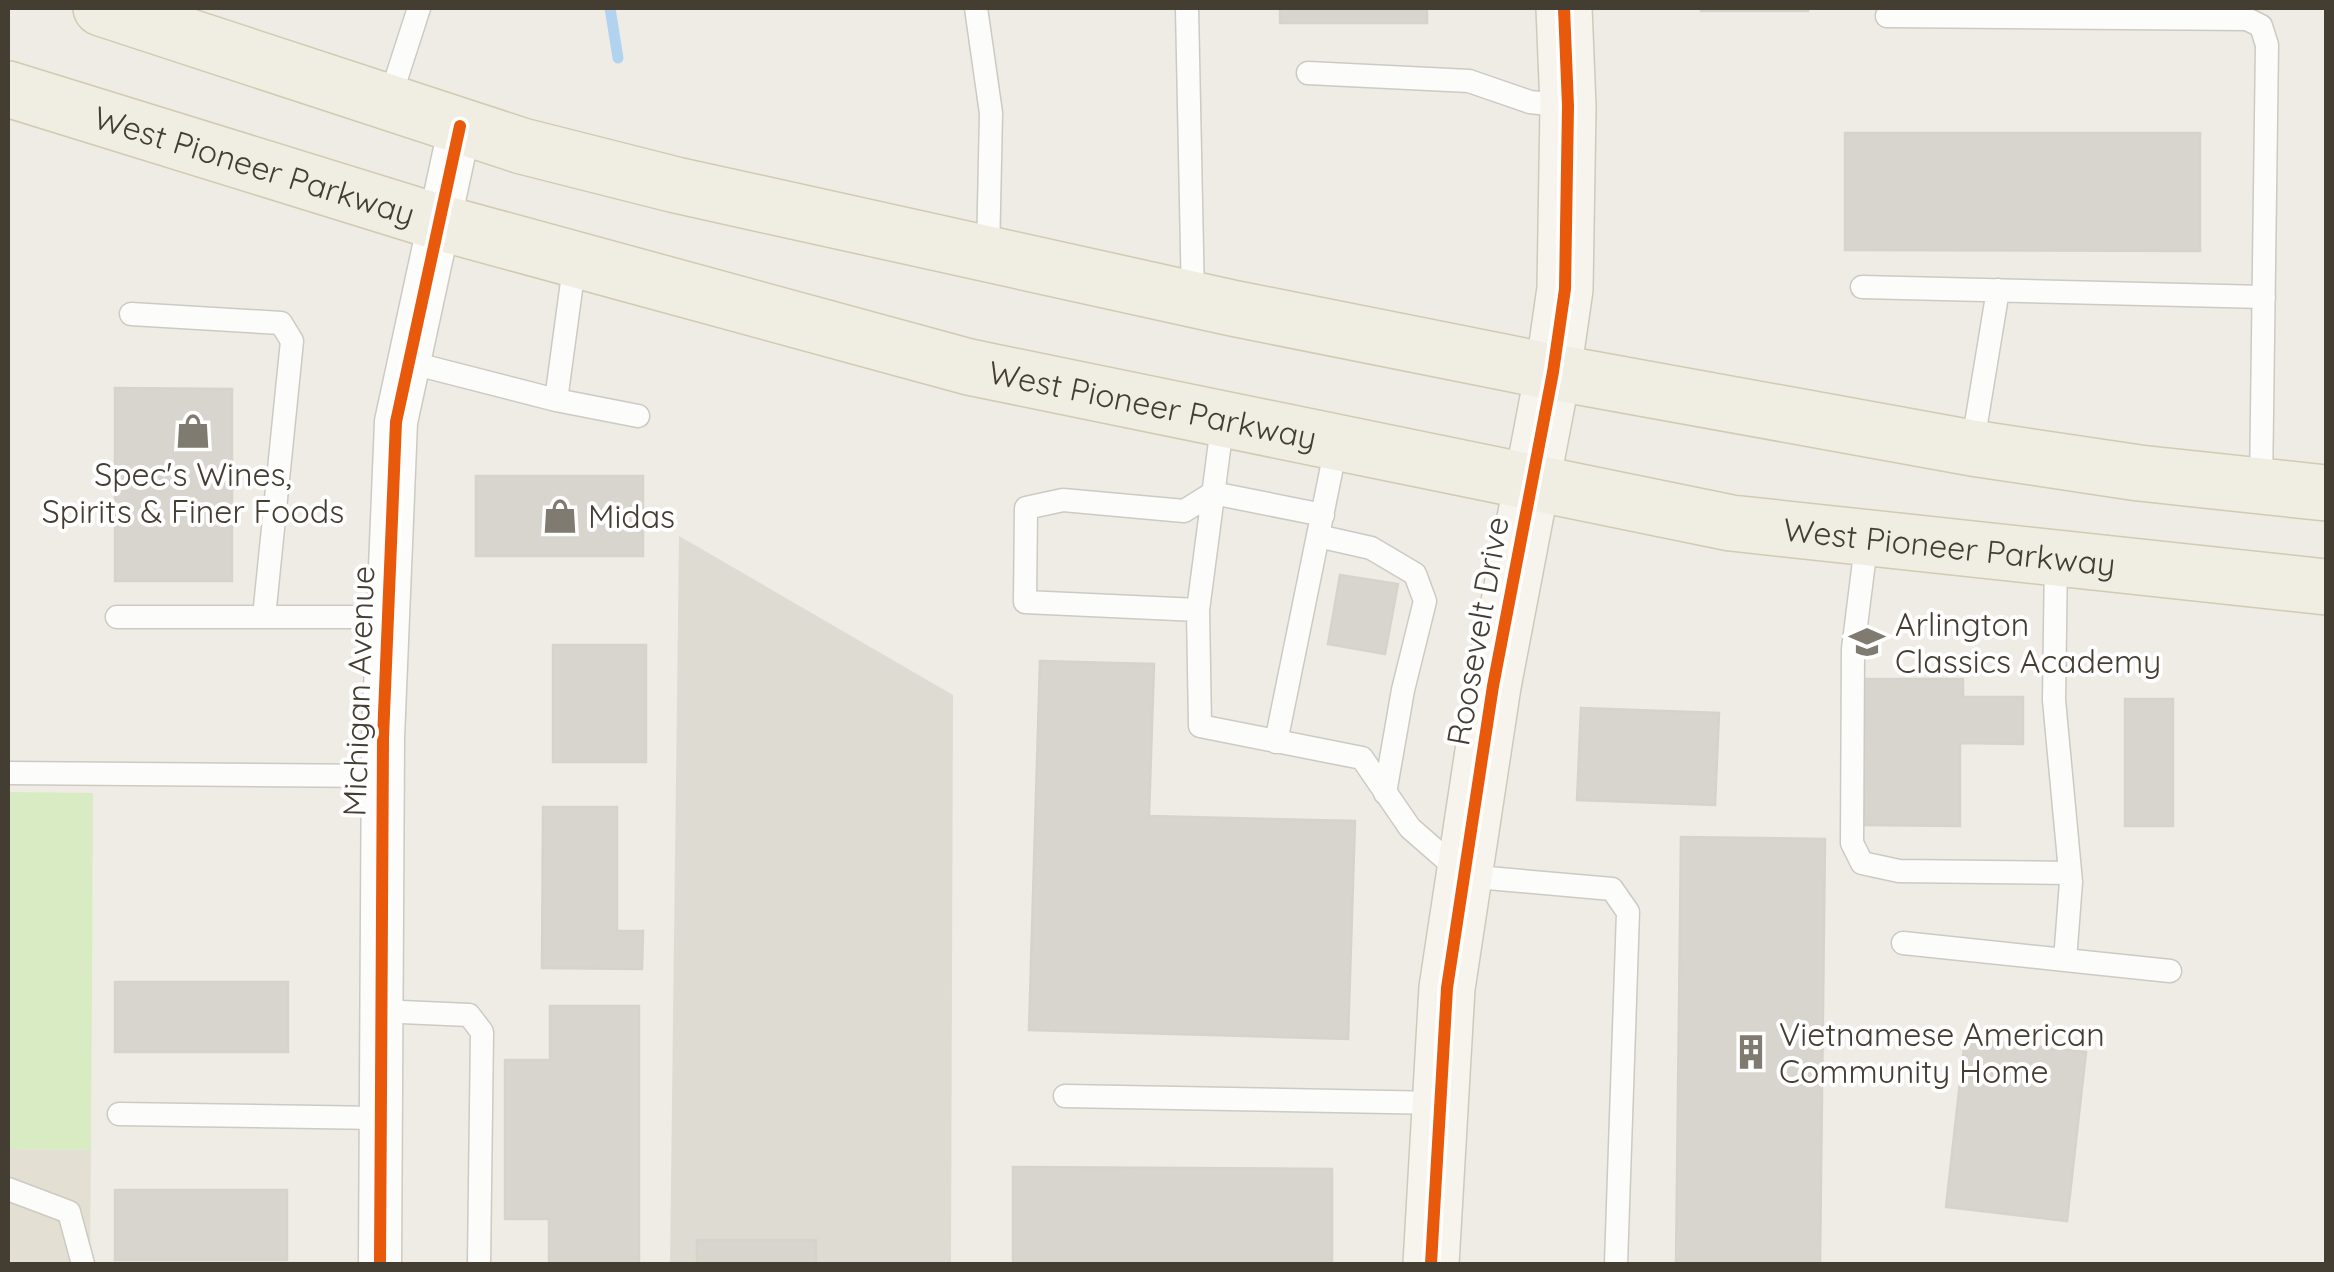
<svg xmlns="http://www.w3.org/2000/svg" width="2334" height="1272" font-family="Quicksand,sans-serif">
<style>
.residential{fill:#e3dfd2}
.industrial{fill:#dedbd3}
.green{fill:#d9ebc3}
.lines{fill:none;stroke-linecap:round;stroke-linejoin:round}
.stream{stroke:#b2d3f0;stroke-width:11}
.building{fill:#d7d5ce;stroke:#d6d3cb;stroke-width:2.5}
.lane-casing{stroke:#cccac3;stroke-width:25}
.street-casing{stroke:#cccac3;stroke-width:45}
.secondary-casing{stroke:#cecabb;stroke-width:58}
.primary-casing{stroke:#d2cab1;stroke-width:58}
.lane{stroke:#fcfcfb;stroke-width:22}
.street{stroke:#fcfcfb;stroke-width:42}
.secondary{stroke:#f6f4ec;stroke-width:55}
.primary{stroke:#f0ede2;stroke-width:55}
.cycleway-casing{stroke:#fff;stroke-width:19}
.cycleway{stroke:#e8590c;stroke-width:12}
.labels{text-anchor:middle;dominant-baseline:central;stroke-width:8;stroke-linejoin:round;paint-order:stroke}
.street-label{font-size:32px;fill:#443e32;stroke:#fff}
.poi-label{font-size:32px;fill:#443e32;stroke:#fff;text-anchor:start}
</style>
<rect width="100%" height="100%" fill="#eeece5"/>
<path class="residential" d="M8,1149L91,1150L90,1264H8Z"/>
<path class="industrial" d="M679,536L953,695L951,1264H670Z"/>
<path class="green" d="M8,792L93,793L91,1150L8,1149Z"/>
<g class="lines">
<path class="stream" d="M610,8L618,58"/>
</g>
<path class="building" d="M1280,8H1427V23H1280Z
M1701,8H1808V11H1701Z
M1845,133H2200V251L1845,250Z
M115,388L232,389V581H115Z
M476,476H643V556H476Z
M1340,575L1398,584L1385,654L1328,644Z
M553,645H646V762H553Z
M1040,661L1154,664L1149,816L1355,821L1348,1039L1029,1030Z
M1861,679H1963V697H2023V744L1960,743V826L1860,825Z
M2125,699H2173V826H2125Z
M1581,708L1719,713L1715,805L1577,800Z
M543,807H617V931H643L642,969L542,968Z
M1681,837L1825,839L1820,1264H1676Z
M115,982H288V1052H115Z
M550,1006H639V1264H549V1219H505V1060H550Z
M1965,1038L2086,1052L2067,1221L1946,1207Z
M1013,1167L1332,1169V1264H1013Z
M115,1190H287V1260H115Z
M697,1240H816V1264H697Z"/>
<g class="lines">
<defs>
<path id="lane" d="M976,8L991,113L988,254
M1187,8L1193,299
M1887,16L2247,19L2261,26L2267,45L2261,486
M1308,73L1469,81L1530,102L1568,106
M389,101L419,8
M575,260L556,400L638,416
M1862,287L2264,297
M131,314L281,323L292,341L264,617
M408,362L556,400
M1223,419L1198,610L1200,726L1362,758L1410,828L1465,876L1612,889L1628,912L1616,1264
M1972,448L1998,290
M1318,536L1371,548L1415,574L1425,601L1403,690L1385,793
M1867,538L1853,649L1852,843L1862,863L1899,871L2070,873
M1198,610L1025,602L1026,508L1063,500L1184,511L1213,493L1323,515
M117,617H387
M1276,742L1337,442
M8,773L382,776
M1903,943L2065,960L2071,882L2054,700L2056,558
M2065,960L2170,971
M379,1011L469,1015L482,1032L479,1264
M1065,1096L1440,1103
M119,1114L379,1118
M8,1189L69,1212L83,1264"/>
<path id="street" d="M380,1264L383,738L396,422L460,126"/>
<path id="secondary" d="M1431,1264L1447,988L1493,686L1553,372L1565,289L1568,106L1564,8"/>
<g id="primary">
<path d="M101,8L522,146L676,185L1232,308L1553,372L1972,448L2139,473L2326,493"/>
<path id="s1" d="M8,89L438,222L969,367L1731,523L2326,587"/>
</g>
</defs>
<use href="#lane" class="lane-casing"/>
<use href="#street" class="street-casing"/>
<use href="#secondary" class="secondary-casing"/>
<use href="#primary" class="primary-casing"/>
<use href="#lane" class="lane"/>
<use href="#street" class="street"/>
<use href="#secondary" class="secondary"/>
<use href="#primary" class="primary"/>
<defs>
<path id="cycleway" d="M380,1264L383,738L396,422L460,126
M1431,1264L1447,988L1493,686L1553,372L1565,289L1568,106L1564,8"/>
</defs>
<use href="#cycleway" class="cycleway-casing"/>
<use href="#cycleway" class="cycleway"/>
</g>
<defs>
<symbol id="shop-bare" viewBox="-9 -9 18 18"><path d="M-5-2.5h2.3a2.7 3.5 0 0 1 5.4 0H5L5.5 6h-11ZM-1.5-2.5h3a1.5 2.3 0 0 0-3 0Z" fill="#807b71" stroke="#fff" stroke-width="2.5" paint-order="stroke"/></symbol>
<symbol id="school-bare" viewBox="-9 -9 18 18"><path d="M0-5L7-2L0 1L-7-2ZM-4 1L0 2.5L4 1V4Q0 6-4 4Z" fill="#807b71" stroke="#fff" stroke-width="2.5" paint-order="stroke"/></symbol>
<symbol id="building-bare" viewBox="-9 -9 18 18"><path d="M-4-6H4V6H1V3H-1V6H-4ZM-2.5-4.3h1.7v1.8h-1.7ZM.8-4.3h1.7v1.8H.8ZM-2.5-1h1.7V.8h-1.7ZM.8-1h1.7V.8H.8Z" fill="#807b71" stroke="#fff" stroke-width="2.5" paint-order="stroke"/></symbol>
</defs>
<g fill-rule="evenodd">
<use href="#shop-bare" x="168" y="406" width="50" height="50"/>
<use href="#shop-bare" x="535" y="491" width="50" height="50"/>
<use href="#school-bare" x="1842" y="617" width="50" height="50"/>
<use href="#building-bare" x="1726" y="1027" width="50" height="50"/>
</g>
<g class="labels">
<g class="street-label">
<text stroke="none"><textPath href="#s1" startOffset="258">West Pioneer Parkway</textPath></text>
<text stroke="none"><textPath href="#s1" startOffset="1188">West Pioneer Parkway</textPath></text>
<text stroke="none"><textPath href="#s1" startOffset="1998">West Pioneer Parkway</textPath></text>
<text transform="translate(1477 631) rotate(-80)">Roosevelt Drive</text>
<text transform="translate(358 691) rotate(-88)">Michigan Avenue</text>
</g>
<g class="poi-label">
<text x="193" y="474" text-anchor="middle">Spec's Wines,<tspan x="193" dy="37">Spirits &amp; Finer Foods</tspan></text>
<text x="588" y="516">Midas</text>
<text x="1895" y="624">Arlington<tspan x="1895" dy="37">Classics Academy</tspan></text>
<text x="1779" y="1034">Vietnamese American<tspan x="1779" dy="37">Community Home</tspan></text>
</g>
</g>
<rect width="2334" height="1272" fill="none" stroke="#443e32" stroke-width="20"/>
</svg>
